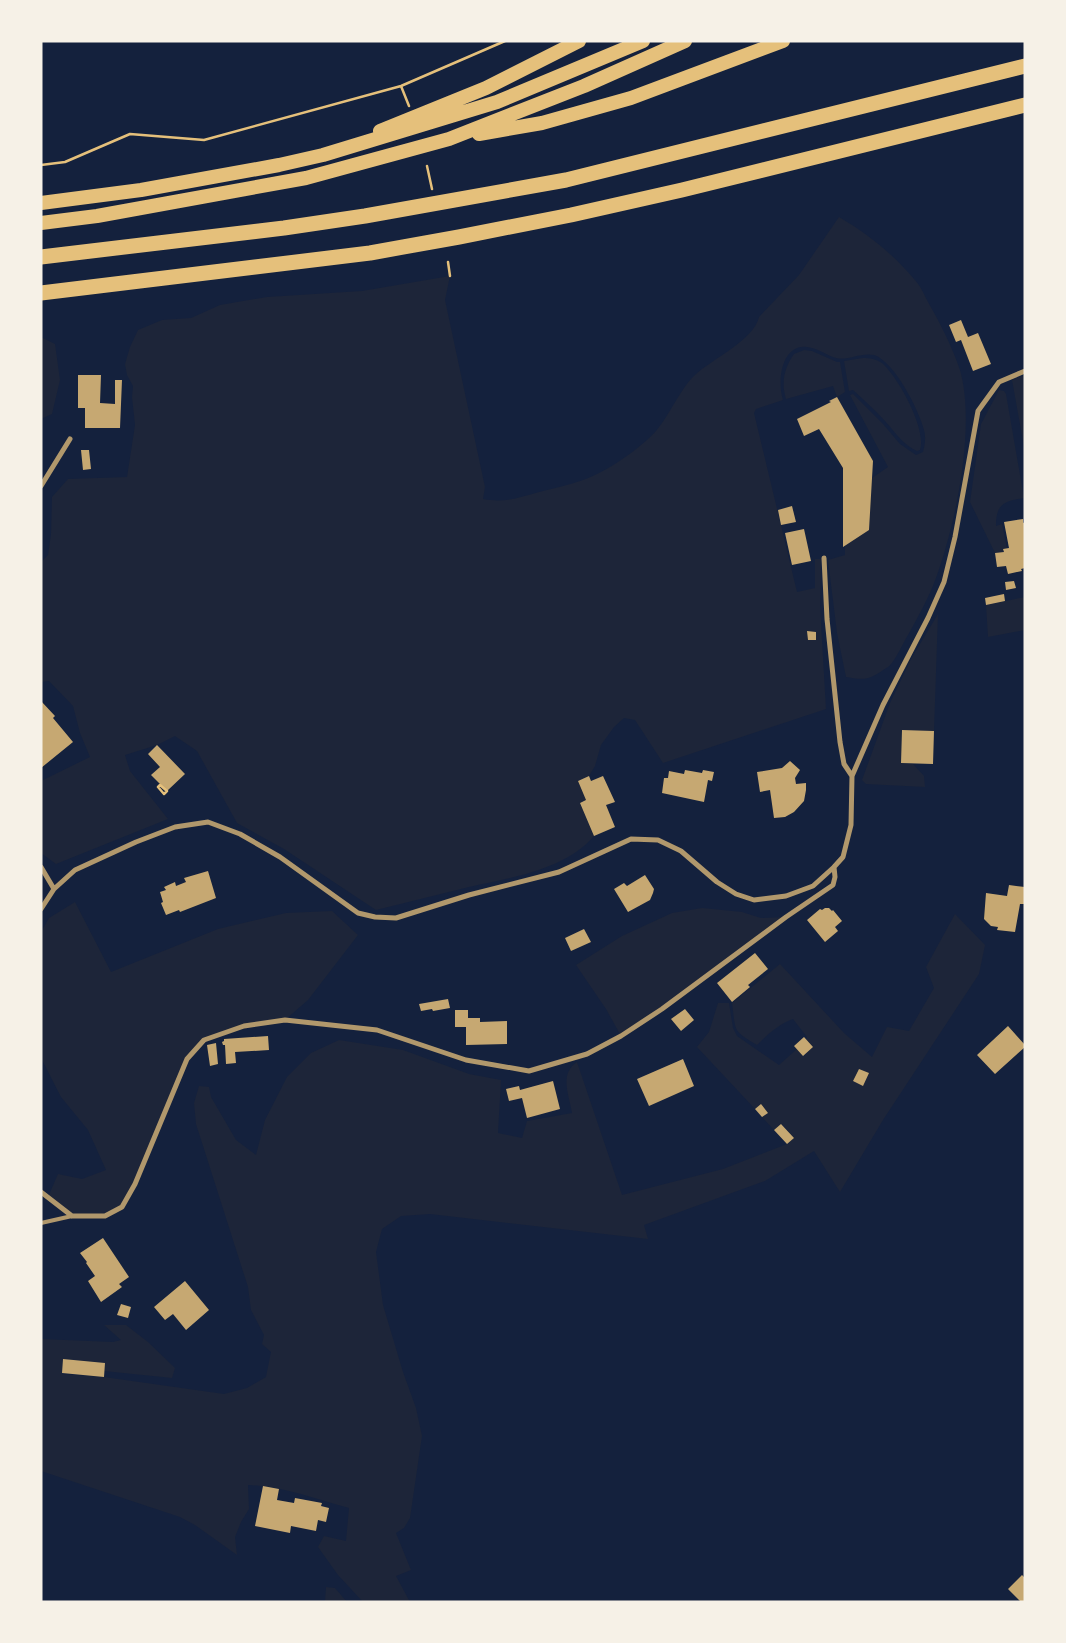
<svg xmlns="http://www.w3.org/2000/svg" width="1066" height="1643" font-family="'Noto Serif',serif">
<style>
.green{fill:#1d2539}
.building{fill:#c6a872}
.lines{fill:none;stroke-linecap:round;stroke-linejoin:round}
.path{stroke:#e5c07b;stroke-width:2.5}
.service{stroke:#b1986c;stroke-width:4}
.minor{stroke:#b1986c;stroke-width:5}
.trunk{stroke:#e5c07b;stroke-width:14}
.motorway{stroke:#e5c07b;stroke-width:15}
</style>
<rect width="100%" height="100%" fill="#14213d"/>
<path class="green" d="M839,217C868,234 892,253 914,279C920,285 924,294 928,302C940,323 952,346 960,370C976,426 956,523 936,578C929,597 918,617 908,635C903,643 895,662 888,667C883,670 874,677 868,678C862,680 852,678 846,677L837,633L828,560L845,555V545L872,478L888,467L850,395L853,394L883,424L900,444L916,455L923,452C925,445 926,437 924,430C919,410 894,361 874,355C861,352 848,361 836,358C826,355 818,348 807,347C781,344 777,382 783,400L756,409L754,413L797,592L815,588V559H821L820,606L826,709L663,763L635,720L624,718L614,727L601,745L595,766L589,776L578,781L586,800L580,803L594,836C565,870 510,878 469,887C438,895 407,902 376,910L284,849L237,823L197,751L175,736L157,745L125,755L130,771L168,819L56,864L41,853V781L90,757L80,733L73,706L49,681L41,682V562L48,555L51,534L52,497L68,479L127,477L135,425L132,397L133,386L127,375L125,364L130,347L138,330L162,320L191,318L220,305L267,297L362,291L450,276L445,300L485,487L483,499C504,503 518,498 539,492C554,488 569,485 583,480C605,473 641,448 656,431C669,416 680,389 695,375C712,359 754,340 759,317L799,275Z
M41,337L55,344L60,380L52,414L41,419Z
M804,350L812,351L837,362H840L845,392L837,397L833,386L786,399C781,383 784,368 794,354Z
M863,358C870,358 876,359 882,363C898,377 927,429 920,450L917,451C903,445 895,432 885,421C875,410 864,400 853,390L849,391L844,361Z
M1025,375V452L1012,380Z
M999,390L1004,391L1006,394L1024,498C1004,501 996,504 996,526L1002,524L1007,549H1003L1004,552L995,553L970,502L981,424Z
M1025,597V630L988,637L986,605Z
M938,614L934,731L902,730L901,763L913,764L924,776L925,787L866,784L862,780L890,703L911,659Z
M75,902L111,972L218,929L286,913L332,911L358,935L308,1000L285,1020L244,1026L204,1040L187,1059L156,1135L122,1207L105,1216H72L48,1197L58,1174L82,1179L106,1170L88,1130L61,1097L41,1058V932L49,918Z
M702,908L742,912L761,918L786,917L621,1036L606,1009L576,965L622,936L672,913Z
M955,914L985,945L979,974L883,1120L840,1192L814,1151L765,1181L644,1225L648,1239L430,1214L401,1216L382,1229L376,1252L383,1305L403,1372L416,1408L422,1436L410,1518L404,1528L396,1533L411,1570L396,1576L410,1602H363L338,1575L318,1547L324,1536L346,1541L349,1508C316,1499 282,1486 248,1485L249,1509L241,1522L235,1537L237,1555L195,1525L180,1517L41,1471V1339L113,1342L121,1340L104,1325H126L148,1342L175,1368L172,1378L104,1371V1363L63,1359L62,1374L104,1377L224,1394L247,1388L266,1377L271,1352L262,1344L264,1335L251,1310L248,1287L196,1124L194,1103L199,1086L209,1087L211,1097L236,1140L256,1155L265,1120L287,1077L311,1053L339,1040L403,1050L469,1074L501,1080L498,1133L522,1138L527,1121L572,1113C569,1095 559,1074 577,1062L622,1195L723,1169L787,1144L794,1138L782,1124L774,1130L762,1117L768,1113L761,1105L755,1109L697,1047L709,1032L718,1003H729L733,1028L737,1036L779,1065L797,1049L804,1056L813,1047L806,1039L807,1037L793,1019C779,1024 767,1035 757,1045C732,1030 736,1032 732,1003L780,964L844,1033L872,1057L887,1027L909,1031L934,988L926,967Z
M326,1587L335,1588L347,1602H325Z"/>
<path class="building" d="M961,320L968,337L978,333L991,364L973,371L961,340L956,342L949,325Z
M78,375H101L100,403L115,404V380H122L120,428H85V408H78Z
M837,397L873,461L869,530L843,547V468L819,429L804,436L797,419L831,402L829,401Z
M81,450H89L91,469L83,470Z
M792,506L796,522L781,525L778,510Z
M1023,519V523L1025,522V568L1021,569L1022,571L1008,574L1006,566L997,567L995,553L1004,552L1003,549L1009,548L1004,522Z
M804,529L811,561L792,565L785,533Z
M1014,581L1016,588L1006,590L1005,582Z
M1004,594L1005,601L986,605L985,598Z
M807,631L816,632V640H808Z
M41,701L55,716L53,718L73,742L41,768Z
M902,730L934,731L933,764L901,763Z
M157,745L185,774L167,791L151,775L160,767L148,754Z
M790,761L800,770L795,778L796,784L806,783V790L804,801L794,812L785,817L774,818L770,790L760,792L757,772L782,768Z
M685,770L702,773L703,770L714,772L712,781L708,780L704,802L662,793L664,778H668L669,771L684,774Z
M589,776L591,781L603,776L615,802L606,805L615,827L594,836L580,803L586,800L578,781Z
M208,871L216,898L180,912L179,910L166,915L161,903L163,902L160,892L166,890L164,887L175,882L176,886L186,882L184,878Z
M645,875L654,889L653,893L650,900L628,912L614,889L624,883L627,886Z
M1009,885L1025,887V904H1020L1015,932L997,930L998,927L991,926L984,919L986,893L1007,896Z
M825,908H829L832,911L833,910L842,921L835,927L838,931L825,942L807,920L820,909L822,910Z
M584,929L591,942L571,951L565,938Z
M755,953L768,969L748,985L750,987L732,1002L717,983Z
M448,999L450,1008L433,1011L432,1009L421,1011L419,1004Z
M685,1009L694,1020L681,1031L671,1019Z
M455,1010H468V1018H480V1022L507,1021V1044L466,1045V1027H455Z
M1008,1026L1025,1045V1047L995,1074L977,1055Z
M268,1036L269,1050L235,1052L236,1063L226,1064L225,1045H223L222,1042L224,1041V1039Z
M804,1037L813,1047L803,1056L794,1046Z
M216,1043L218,1064L210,1066L207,1045Z
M683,1059L694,1086L649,1106L637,1079Z
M859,1069L869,1073L863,1086L853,1081Z
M553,1081L560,1109L527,1118L522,1098L509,1101L506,1089L519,1086L520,1090Z
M761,1104L768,1113L762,1117L755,1109Z
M781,1124L794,1138L787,1144L774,1130Z
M103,1238L129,1277L119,1284L122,1287L101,1302L88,1281L95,1276L86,1263L87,1262L80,1253Z
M185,1281L209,1310L186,1330L173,1314L165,1320L154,1307Z
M121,1304L131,1307L128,1318L117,1315Z
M63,1359L105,1363L104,1377L62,1373Z
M263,1486L279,1489L277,1500L294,1503L295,1498L322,1503L321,1506L329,1508L326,1522L318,1520L316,1531L291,1526L290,1533L255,1526Z
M1022,1575L1025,1578V1602H1021L1008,1589Z"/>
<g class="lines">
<path class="path" d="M401,86L409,106
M41,165L65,162L130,134L204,140L401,86L505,41
M427,166L432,189
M448,262L450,276
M160,785L167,791L164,794L158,787Z"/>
<path class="service" d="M41,1223L72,1216"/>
<path class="minor" d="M41,486L70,439
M824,558L827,619L840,742L844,764L852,776
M41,867L54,889
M41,909L54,889L75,870L136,842L175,827L208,822L240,834L280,857L358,913L375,917L396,918L469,895L559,872L631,839L658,840L681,851L717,882L736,894L754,900L786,896L813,886L834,867L843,857L851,825L852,776L883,705L928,618L944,582L955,537L978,411L999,382L1025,371
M41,1192L72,1216H105L122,1207L135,1184L187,1059L204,1040L244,1026L285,1020L377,1030L466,1060L529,1071L587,1054L621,1036L662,1009L786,917L833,885L835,877L834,867"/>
<path class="trunk" d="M380,131L486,88L579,41
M479,134L542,123L631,98L783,41
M41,203L141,190L279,165L323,155L497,102L643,41
M41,223L97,216L306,178L449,139L584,86L685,41"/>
<path class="motorway" d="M41,257L284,228L365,216L566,180L1025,66
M41,293L370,253L459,237L571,215L682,190L1025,105"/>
</g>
<rect width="1066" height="1643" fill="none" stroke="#f6f1e7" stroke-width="85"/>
</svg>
